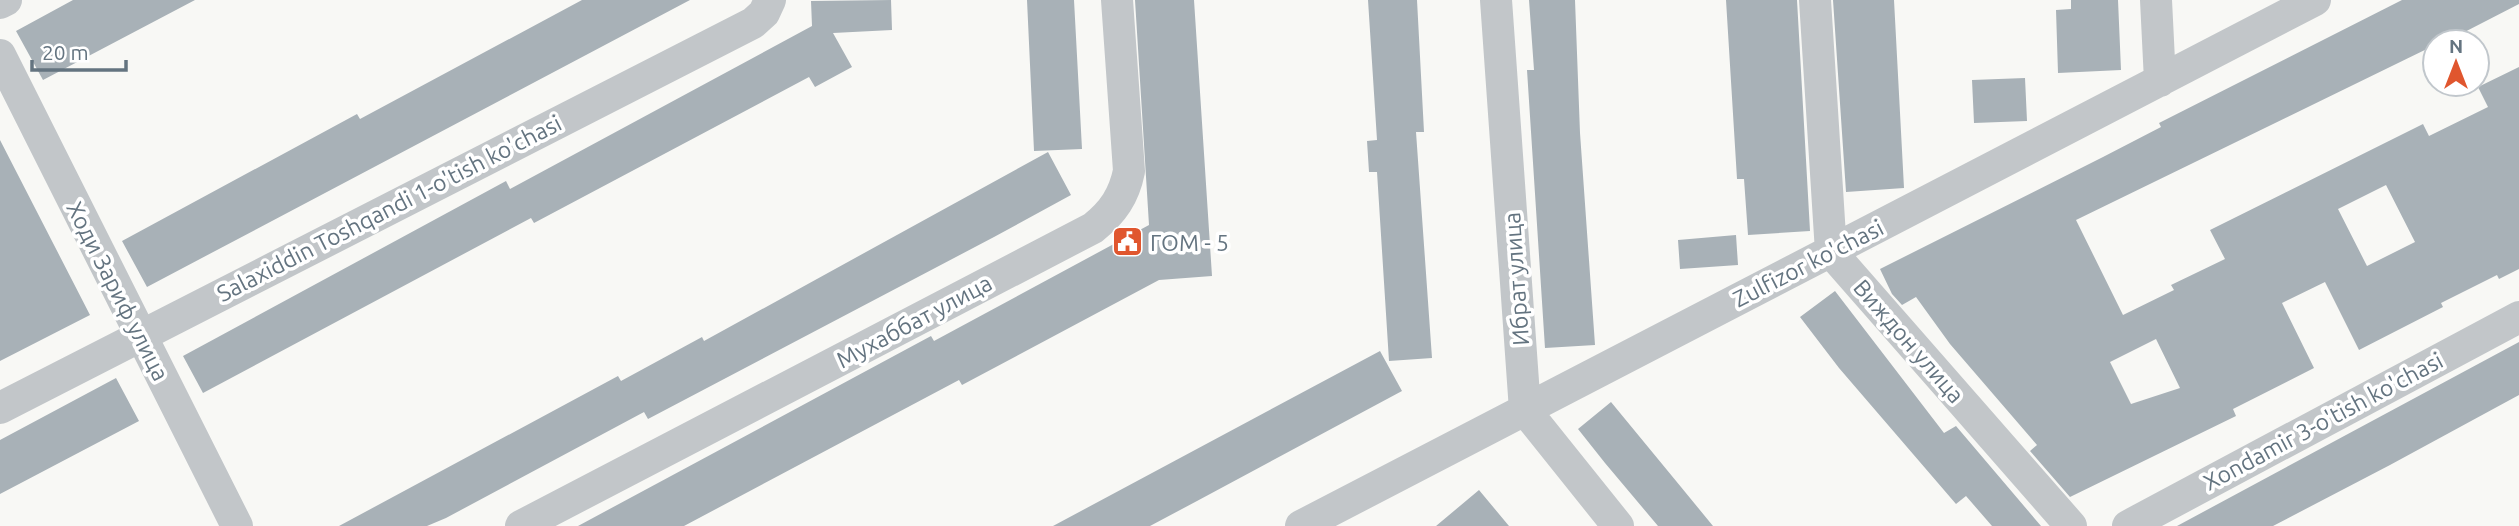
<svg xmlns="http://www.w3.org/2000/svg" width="2519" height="526" font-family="Ubuntu,sans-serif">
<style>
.building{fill:#a8b1b7;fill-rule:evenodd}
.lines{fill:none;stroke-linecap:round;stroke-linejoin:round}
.minor{stroke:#c2c6c9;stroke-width:32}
.labels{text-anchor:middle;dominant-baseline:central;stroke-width:7;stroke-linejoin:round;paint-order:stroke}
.street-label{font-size:23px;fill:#647480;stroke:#fff}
.poi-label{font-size:23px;fill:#647480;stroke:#fff;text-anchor:start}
</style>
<rect width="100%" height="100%" fill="#f8f8f5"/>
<path class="building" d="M73,0H195L43,80L16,31Z
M582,0H690L147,287L122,241L357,114L360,119Z
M891,0L892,30L833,33L852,67L815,87L809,77L534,223L531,218L203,393L183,356L506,181L510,189L812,26L811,1Z
M1027,0H1074L1082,149L1034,151Z
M1135,0H1194L1212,276L1159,280L962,385L959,380L684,526H578L931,336L934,341L1149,225Z
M1368,0H1417L1424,132H1416L1432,358L1389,361L1377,172H1369L1367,141L1377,140Z
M1529,0H1575L1580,133L1595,345L1545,348L1527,70H1534Z
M1726,0H1797L1810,231L1748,235L1744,179H1737Z
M1833,0H1894L1904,188L1846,192Z
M2071,0H2118L2121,70L2058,73L2056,10L2071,9Z
M2402,0H2519V4L2451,39L2435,42V45L2076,220L2123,315L2174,290L2171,285L2225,259L2210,230L2423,124L2429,136L2488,107L2478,87L2519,67V269L2499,279L2497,275L2441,303L2443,307L2359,350L2325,282L2282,303L2314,368L2233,409L2236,416L2070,497L2030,451L2037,445L1950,344L1916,297L1902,305L1892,294L1880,269L2103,157L2161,127L2159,123ZM2386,185L2415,242L2367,266L2338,209ZM2156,339L2180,388L2131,404L2110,362Z
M2025,78L2027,121L1974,123L1972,80Z
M0,140L90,315L0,361Z
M1048,152L1071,195L994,237L648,419L644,412L446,518L427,526H339L618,376L621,381L702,337L704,341Z
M1736,235L1738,265L1680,269L1678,240Z
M1835,291L1944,433L1956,426L2041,526H1992L1966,496L1956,504L1839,368L1800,317Z
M2519,342V395L2390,465L2273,526H2177Z
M1380,351L1402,391L1197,501L1150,526H1053Z
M116,378L139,421L0,494V440Z
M1611,402L1681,487L1713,526H1658L1605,463L1578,429Z
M1479,490L1509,526H1436Z"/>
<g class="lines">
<path class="minor" d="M1496,0L1525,410L1618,526
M1815,0L1831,252L2071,526
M2156,0L2160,81
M0,3L6,0
M0,55L237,526
M0,408L753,23L764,13L770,0
M521,526L1093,228C1113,212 1124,196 1129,171L1117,0
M1301,526L2315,0
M2128,526L2519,317"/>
</g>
<defs>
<symbol id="civic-square" viewBox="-11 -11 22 22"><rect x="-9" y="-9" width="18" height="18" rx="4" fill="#e0562e" stroke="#fff"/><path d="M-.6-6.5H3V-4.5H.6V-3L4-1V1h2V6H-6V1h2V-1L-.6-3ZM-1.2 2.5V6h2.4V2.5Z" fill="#fff"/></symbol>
</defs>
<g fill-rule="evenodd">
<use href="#civic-square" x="1110" y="224" width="35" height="35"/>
</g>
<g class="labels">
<g class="street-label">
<text transform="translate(389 208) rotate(-27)">Salaxiddin Toshqandi 1-o'tish ko'chasi</text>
<text transform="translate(1808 263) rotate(-27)">Zulfizor ko'chasi</text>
<text transform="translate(1516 279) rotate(-94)">Ибрат улица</text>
<text transform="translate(118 291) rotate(63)">Ходи Зариф улица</text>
<text transform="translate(914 321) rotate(-28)">Мухаббат улица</text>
<text transform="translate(1909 341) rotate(49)">Виждон улица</text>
<text transform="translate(2323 421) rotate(-28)">Xondamir 3-o'tish ko'chasi</text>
</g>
<g class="poi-label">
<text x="1150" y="242">ГОМ - 5</text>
</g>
</g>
<g transform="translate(2456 63)"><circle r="33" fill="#ffffff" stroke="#c1c7cc" stroke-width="2"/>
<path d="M0-5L12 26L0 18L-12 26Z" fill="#e0562e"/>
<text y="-10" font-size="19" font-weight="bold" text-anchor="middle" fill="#647480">N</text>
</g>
<path d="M32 60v10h94v-10" fill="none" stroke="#647480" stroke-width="3.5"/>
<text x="42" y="60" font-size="21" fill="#647480" stroke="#ffffff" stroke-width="5" paint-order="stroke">20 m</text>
</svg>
